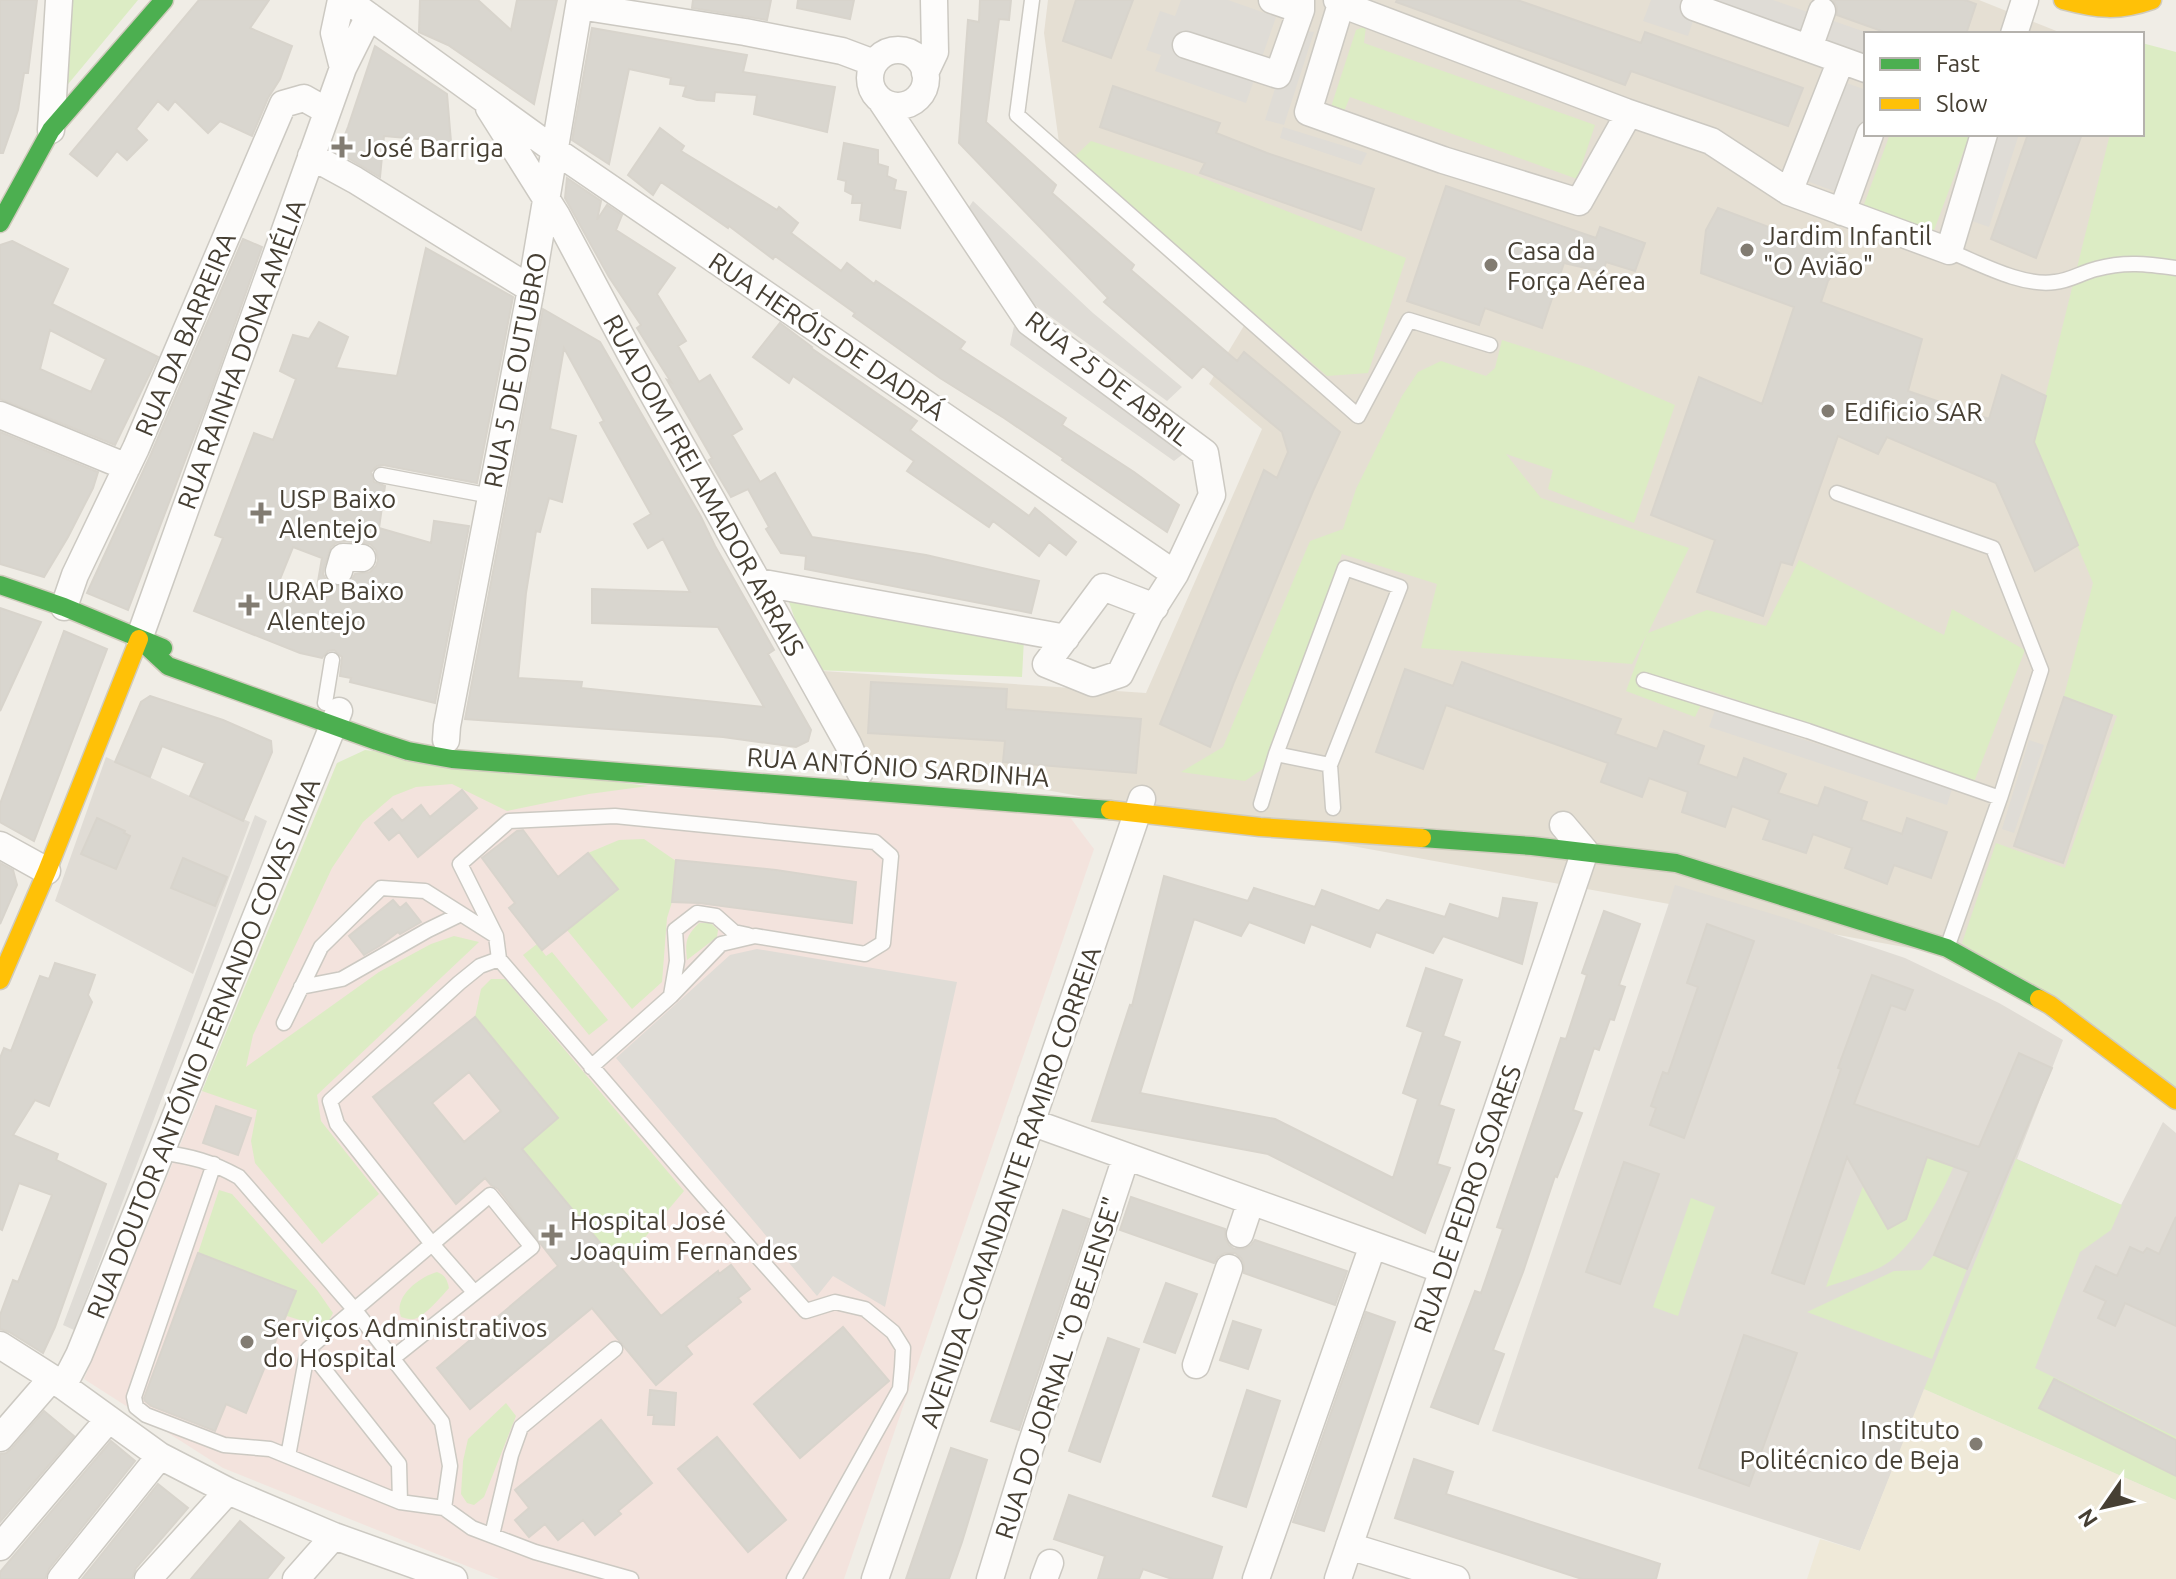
<svg xmlns="http://www.w3.org/2000/svg" width="2176" height="1579" font-family="Ubuntu,sans-serif">
<style>
.residential{fill:#e5dfd3}
.industrial{fill:#e0dcd5}
.education{fill:#efe9d8}
.medical{fill:#f3e3dd}
.green{fill:#dcecc4}
.parking{fill:#dfdcd6}
.building{fill:#d9d6cf;stroke:#d8d4cc;stroke-width:2;fill-rule:evenodd}
.lines{fill:none;stroke-linecap:round;stroke-linejoin:round}
.lane-casing{stroke:#ccc9c2;stroke-width:17}
.street-casing{stroke:#ccc9c2;stroke-width:29}
.fast-casing{stroke:#d0cbbd;stroke-width:21}
.slow-casing{stroke:#d0cbbd;stroke-width:21}
.lane{stroke:#fdfcfb;stroke-width:14}
.street{stroke:#fdfcfb;stroke-width:26}
.fast{stroke:#4caf50;stroke-width:18}
.slow{stroke:#ffc107;stroke-width:18}
.poi-dot{fill:#827c72;stroke:#fff;stroke-width:3}
.labels{text-anchor:middle;dominant-baseline:central;stroke-width:6;stroke-linejoin:round;paint-order:stroke}
.poi-label{font-size:26px;fill:#463f33;stroke:#fff;text-anchor:start}
.street-label{font-size:26px;fill:#463f33;stroke:#fff}
</style>
<rect width="100%" height="100%" fill="#f0ede6"/>
<path class="residential" d="M1048,0H1979L2064,34H1866V134H2142L2176,713L2035,971L861,756L823,671L1146,693L1262,429L1209,384L1248,319L1060,150L1044,33Z"/>
<path class="industrial" d="M106,757L207,804L250,822L193,974L55,901Z
M1675,885L1789,919L1905,958L1999,1003L2063,1040L2017,1159L2121,1205L2163,1122L2176,1133V1500L1925,1389L1860,1551L1492,1431Z"/>
<path class="education" d="M1924,1389L2176,1500V1579H1807L1820,1539L1860,1551Z"/>
<path class="medical" d="M337,763L1069,816L1094,849L844,1579H499L223,1468L84,1379Z"/>
<path class="green" d="M62,0H138L59,95Z
M1366,26L1364,43L1595,125L1577,179L1350,97L1342,116L1330,110L1356,30Z
M2142,43L2176,52V1092L1962,943L1996,843L2065,868L2117,716L2064,696L2093,583L2034,442L2110,134H2142Z
M1890,134H1970L1933,233L1863,207Z
M1091,141L1195,175L1406,258L1368,373L1327,376L1074,157Z
M1502,340L1589,368L1675,405L1634,523L1548,489L1553,470L1506,454L1541,498L1689,548L1648,633L1707,610L1766,626L1799,560L1944,635L1952,609L2025,650L1974,782L1708,690L1695,717L1626,691L1647,634L1632,664L1421,648L1437,584L1342,554L1264,768L1245,781L1181,772L1223,747L1310,541L1343,529L1356,489L1402,396L1418,372L1441,361L1486,376L1495,368Z
M787,596L1024,639L1022,677L812,670Z
M365,750L648,786L589,794L507,811L452,784L416,787L393,796L363,822L332,868L253,1035L246,1067L379,972L431,944L454,936L479,942L317,1095L321,1121L379,1194L322,1244L255,1163L251,1141L257,1110L202,1091L337,763Z
M644,839L676,861L672,902L667,918L662,982L632,1009L567,930L618,889L588,853L619,840Z
M699,923H711L718,930L717,937L687,960C685,941 686,936 699,923Z
M537,944L546,956L552,952L608,1020L589,1035L523,955Z
M491,979H505L684,1191L620,1267L522,1149L558,1118L475,1017L481,989Z
M1950,1137L1963,1142C1950,1180 1917,1250 1879,1268C1862,1276 1844,1281 1826,1287L1863,1186L1887,1229L1906,1219L1927,1157L1941,1162Z
M2016,1159L2122,1205L2111,1230L2080,1252L2035,1368L2176,1437V1500L1924,1389Z
M219,1190L232,1194L317,1290L333,1313L325,1328L287,1316L283,1325L295,1291L198,1253Z
M1691,1198L1715,1207L1678,1316L1653,1307Z
M1934,1255L1967,1269L1932,1359L1807,1312L1894,1271L1921,1270Z
M437,1272C445,1275 447,1279 449,1288C442,1296 424,1317 414,1319C409,1320 406,1318 401,1317C393,1297 419,1277 437,1272Z
M506,1403L516,1416L484,1497L474,1505L467,1503L461,1494L463,1461L468,1439Z"/>
<path class="parking" d="M1181,0H1228L1276,17L1246,103L1155,71L1161,55L1146,50L1160,11L1175,16Z
M1651,0H1773L1871,34H1866V63L1698,6L1688,36L1643,21Z
M1294,29L1314,32L1284,125L1265,120Z
M1841,81L1866,90V131L1842,194L1804,180Z
M1283,127L1367,153L1361,165L1280,138Z
M1989,134H2019L1989,227L1963,218Z
M973,201L1093,313L1182,387L1167,401L1033,304L969,207Z
M1014,326L1187,451L1174,461L1010,345Z
M1715,710L1952,789L1947,805L1709,727Z
M2029,740L2044,745L2014,833L2002,829Z
M255,815L267,821L74,1330L63,1325Z
M757,949L957,982L885,1307L833,1276L817,1296L616,1058L730,955Z"/>
<path class="building" d="M0,0H37L28,73H24L18,110L3,153H0Z
M199,0H269L250,28L292,46L280,79L268,98L252,136L220,121L208,133L175,101L168,110L158,101L136,129L147,140L127,160L117,151L97,176L70,154Z
M420,0H478L511,30L517,0H557L534,104L448,45L419,32Z
M693,0H771L767,20L692,8Z
M798,0H854L850,19L797,8Z
M980,0H1011L1009,20L999,19L986,122L1056,185L1052,193L1134,265L1131,270L1237,361L1244,352L1340,432L1313,491L1234,682L1210,747L1160,724L1264,470L1277,478L1288,452L1282,432L1203,366L1192,378L1104,302L1108,298L959,143L968,20L979,22Z
M1076,0H1133L1111,58L1063,41Z
M1397,0H1517L1641,43L1645,32L1803,88L1788,126L1631,71L1625,85L1396,2Z
M1833,0H1965L1976,4L1966,34H1890L1837,15V7Z
M592,28L747,55L743,72L835,87L827,132L754,114L757,95L715,92L714,101L697,100L683,96L686,86L670,84L671,78L629,69L609,164L572,140Z
M375,46L447,94L451,142L384,136L380,177L338,152L348,127Z
M1113,86L1220,123L1216,133L1267,153L1374,189L1361,230L1200,173L1205,163L1100,127Z
M660,128L684,146L681,151L777,210L779,207L798,223L791,233L841,271L847,263L874,284L876,281L965,342L960,349L1066,418L1062,425L1134,472L1179,505L1167,532L1062,460L1063,458L1004,418L940,378L853,316L855,313L775,256L773,259L729,226L728,228L661,182L653,195L628,175Z
M2028,134H2082L2036,258L1991,239Z
M844,143L878,150V164L888,167L887,176L896,180L894,190L906,192L900,228L860,220L862,203H852L853,195L845,191L846,181L838,179Z
M567,178L601,201L597,220L607,205L622,215L616,230L675,268L657,294L686,341L678,346L699,382L710,375L742,429L732,435L760,482L775,473L812,537L926,555L1039,581L1031,613L805,569L806,556L781,553L766,529L769,527L748,489L731,497L709,460L712,458L667,380L671,382L637,328L641,325L609,277L565,198Z
M1446,186L1596,238L1600,227L1645,243L1635,271L1606,262L1603,272L1564,263L1542,328L1485,308L1479,325L1407,301Z
M1718,208L1790,235L1793,232L1826,245L1846,257L1828,281L1821,302L1922,339L1908,391L1989,419L2002,375L2046,396L2034,442L2078,545L2035,571L1996,483L1887,437L1878,454L1838,436L1792,565L1781,562L1763,616L1697,592L1715,540L1651,515L1699,377L1762,404L1794,307L1701,273L1706,230Z
M243,239L262,247L208,400L128,610L87,593L151,454Z
M12,241L68,269L52,304L158,357L115,445L0,399V245ZM50,330L106,359L91,392L40,369Z
M426,248L513,297L477,483L383,465L377,466L371,472L374,482L385,486L379,528L431,543L434,521L469,526L435,703L350,682L351,678L340,676L342,657L334,650L328,651L322,658L300,653L194,611L223,538L215,535L254,433L273,440L296,379L280,371L293,335L309,339L319,322L348,337L336,368L397,376ZM344,541L370,544L376,550L378,560L376,566L370,572L355,574L350,583L344,586H335L327,582L323,574L324,567L331,547L336,543ZM293,547L322,558L315,599L278,584Z
M543,309L600,342L701,517L715,546L774,650L768,654L811,730L808,741L796,747L723,737L465,719ZM564,348L604,421L600,423L651,514L634,524L648,548L663,539L690,592L592,589V623L718,627L764,707L581,688L582,682L518,678L526,593L536,531L540,532L549,498L562,502L576,436L550,429Z
M780,323L812,347L811,348L917,421L910,430L1029,516L1035,508L1076,542L1066,555L1049,542L1039,556L993,521L989,527L907,471L914,461L793,376L789,383L753,357Z
M0,432L98,472L93,488L68,537L44,577L0,564Z
M0,608L41,622L0,711Z
M64,631L107,649L34,841L0,822V804Z
M1462,662L1621,719L1615,734L1657,749L1664,731L1704,746L1698,764L1737,778L1744,758L1786,774L1778,793L1818,806L1825,787L1867,802L1861,820L1902,834L1907,818L1947,832L1931,878L1894,865L1887,884L1845,868L1852,848L1813,834L1806,853L1763,839L1770,820L1732,806L1725,827L1682,812L1688,792L1649,778L1642,797L1601,782L1608,763L1446,705L1423,769L1376,752L1405,669L1453,686Z
M871,682L1007,689L1006,709L1141,719L1136,773L1003,762L1005,741L868,733Z
M150,696L223,720L271,741L272,752L243,821L190,796L205,763L162,746L150,777L115,762L141,702Z
M2064,697L2112,715L2063,863L2014,846Z
M462,790L477,808L418,857L399,832L389,840L375,823L392,809L402,821L421,805L430,817Z
M97,818L125,831L124,833L130,836L116,869L81,854Z
M523,830L558,877L588,853L618,889L542,950L509,908L515,903L482,858L517,831Z
M183,858L227,877L215,906L171,888Z
M676,860L776,870L856,882L852,923L699,903L672,902Z
M0,863L13,870L17,885L0,924Z
M1164,876L1248,901L1254,888L1315,907L1322,890L1379,911L1387,900L1445,917L1450,904L1499,919L1503,898L1537,903L1522,964L1443,936L1433,953L1376,932L1370,947L1311,924L1304,943L1249,922L1241,936L1194,919L1140,1093L1275,1119L1393,1178L1418,1099L1403,1093L1423,1032L1407,1026L1426,968L1462,980L1443,1036L1460,1042L1439,1105L1454,1110L1437,1164L1450,1168L1425,1233L1268,1154L1092,1121L1130,1005L1132,1006Z
M393,900L400,908L406,903L421,922L400,934L398,932L381,945L364,955L349,936Z
M1604,911L1640,924L1619,985L1625,987L1614,1020L1610,1019L1599,1050L1594,1048L1573,1110L1582,1113L1557,1177L1555,1176L1523,1272L1493,1350L1504,1354L1478,1424L1431,1407L1475,1291L1481,1293L1503,1229L1497,1227L1561,1038L1566,1039L1587,975L1582,973Z
M1707,924L1754,941L1684,1138L1650,1125L1656,1108L1651,1106L1663,1072L1668,1074L1698,987L1687,983Z
M55,963L95,975L88,995L92,1002L49,1106L35,1100L13,1135L58,1154L56,1160L106,1184L55,1327L43,1353L9,1332L0,1329V1315L13,1280L18,1282L52,1195L19,1183L2,1230L0,1229V1058L4,1048L11,1051L40,976L49,979Z
M1872,975L1913,990L1905,1010L1891,1005L1854,1104L1979,1147L2019,1053L2052,1068L1967,1269L1934,1255L1969,1172L1927,1157L1906,1219L1888,1229L1847,1157L1804,1284L1772,1273L1841,1069L1838,1068Z
M475,1017L558,1118L522,1149L661,1316L718,1271L719,1274L731,1265L750,1289L738,1298L741,1302L686,1346L692,1354L656,1385L592,1308L470,1409L437,1368L558,1266L498,1189L491,1185L485,1178L456,1204L373,1097ZM469,1072L501,1111L464,1142L432,1103Z
M216,1106L251,1118L238,1155L203,1143Z
M1624,1162L1659,1174L1620,1284L1586,1272Z
M1131,1197L1225,1229V1238L1229,1245L1234,1249H1244L1251,1245L1255,1240L1347,1271L1335,1305L1244,1273V1264L1241,1258L1235,1253H1225L1218,1257L1214,1263L1120,1230Z
M1063,1210L1089,1219L1019,1430L991,1421Z
M2176,1217V1326L2125,1303L2115,1326L2098,1318L2106,1301L2084,1291L2096,1266L2117,1276L2130,1247L2143,1253L2147,1248L2159,1254Z
M198,1253L296,1291L246,1413L226,1404L215,1431L151,1406L145,1401L144,1398Z
M1166,1283L1197,1294L1175,1353L1144,1342Z
M1366,1312L1395,1322L1324,1531L1293,1522Z
M1233,1321L1261,1330L1248,1369L1220,1360Z
M843,1327L889,1381L800,1458L754,1404Z
M1744,1335L1797,1353L1749,1486L1699,1468Z
M1108,1338L1139,1349L1100,1462L1069,1451Z
M2054,1379L2176,1440V1476L2039,1408Z
M650,1390L676,1393L674,1425L653,1424L654,1415H648Z
M1247,1390L1280,1401L1246,1507L1213,1496Z
M44,1411L74,1436L0,1522V1454L6,1453L12,1448Z
M601,1420L652,1483L618,1511L621,1514L595,1535L583,1520L558,1540L545,1524L529,1537L515,1520L529,1508L515,1490Z
M717,1437L786,1520L748,1552L678,1469Z
M111,1441L135,1461L49,1569L45,1579H0V1572Z
M951,1448L987,1460L962,1542L949,1579H906Z
M1414,1459L1453,1472L1446,1494L1660,1564L1656,1579H1582L1395,1518Z
M158,1484L188,1508L136,1568L132,1579H82Z
M1069,1495L1222,1547L1212,1579H1172L1143,1569L1139,1579H1098L1105,1556L1054,1539Z
M240,1521L284,1558L267,1579H191Z"/>
<g class="lines">
<defs>
<path id="lane" d="M1032,0L1017,115L1358,416L1409,320L1490,345
M1949,251C1979,263 2022,287 2055,282C2069,281 2083,272 2096,269C2125,261 2147,264 2176,268
M381,475L491,496
M1837,493L1993,548L2041,670L2000,798L1947,948
M1644,680L1808,731L2000,798
M325,703L332,660
M1330,765L1333,808
M1261,804L1276,754L1345,568L1400,587L1330,765L1276,754
M499,959L496,936L460,864L509,821L615,816L875,842L891,856L883,943L865,954L755,936L721,944L671,996L591,1067
M301,987L342,979L428,930L461,914
M671,995L677,961L675,930L697,913L716,916L734,932L748,935
M284,1023L321,947L381,888L425,891L496,936
M160,1152C193,1157 210,1161 239,1177L354,1309L442,1422L450,1466L444,1508
M214,1164L134,1397L136,1407L146,1415L224,1445L270,1449L400,1502
M393,1358L532,1247L490,1195L432,1244L474,1292
M288,1456L308,1349
M492,1535L511,1455L521,1427L615,1349
M631,1579L535,1552L472,1528L444,1508L400,1502L399,1464L308,1349L432,1244L337,1124L330,1101L459,983L480,966L499,959L701,1193L806,1311L835,1302L865,1309L893,1332L903,1348L902,1367L900,1389L794,1579"/>
<path id="street" d="M341,0L334,33L343,68
M347,0L553,149L1175,574
M1272,0L1301,10
M1337,0L1341,4L1626,112L1711,141L1789,192L1949,251L1984,134
M1341,4L1308,112L1443,160L1579,202L1629,113
M579,6L745,32L842,51L874,63
M1694,7L1841,60
M2014,34L2025,0
M1186,45L1278,75L1301,10V0
M1809,48L1822,11
M870 78a28 28 0 1 1 56 0a28 28 0 1 1-56 0Z
M925,73L935,52L934,0
M882,102L1029,322L1205,453L1212,495L1175,574L1149,615L1120,674L1093,683L1046,664L1103,587L1155,607
M489,108L557,216L630,353L848,744L860,772
M51,130L59,0
M311,156L355,180L531,289
M1789,192L1841,60L1866,69
M1842,212L1870,134
M0,415L127,467
M339,571L343,557L362,558
M758,582L1066,638
M64,607L75,575L136,448L283,104L304,98L327,111
M139,639L343,68L369,16
M446,740L447,726L531,289L580,0
M0,845L47,871
M1031,1122L1443,1270
M1240,1234L1251,1201
M0,1345L52,1378L160,1456L228,1491L334,1536L454,1579
M1196,1365L1229,1268
M63,1386L79,1355L339,711
M0,1438L52,1378
M1349,1546L1456,1579
M0,1547L108,1420
M61,1579L160,1456
M148,1579L228,1491
M296,1579L334,1536
M875,1579L1142,799
M990,1579L1030,1448L1126,1157
M1044,1579L1050,1563
M1256,1579L1373,1245
M1338,1579L1585,851L1563,825"/>
<path id="fast" d="M0,223L51,130L164,0
M0,585L64,607L163,648
M139,639L168,666L377,741L408,751L452,759L1110,810
M1422,838L1532,846L1676,863L1947,948L2039,999"/>
<path id="slow" d="M2063,0C2097,9 2118,12 2152,0
M1110,810L1260,827L1422,838
M0,980L47,871L139,639
M2039,999L2050,1005L2176,1100"/>
</defs>
<use href="#lane" class="lane-casing"/>
<use href="#street" class="street-casing"/>
<use href="#fast" class="fast-casing"/>
<use href="#slow" class="slow-casing"/>
<use href="#lane" class="lane"/>
<use href="#street" class="street"/>
<use href="#fast" class="fast"/>
<use href="#slow" class="slow"/>
</g>
<g class="poi-dot">
<path d="M338 135h8v8h8v8h-8v8h-8v-8h-8v-8h8z"/>
<circle cx="1747" cy="250" r="8"/>
<circle cx="1491" cy="265" r="8"/>
<circle cx="1828" cy="411" r="8"/>
<path d="M257 501h8v8h8v8h-8v8h-8v-8h-8v-8h8z"/>
<path d="M245 593h8v8h8v8h-8v8h-8v-8h-8v-8h8z"/>
<path d="M548 1223h8v8h8v8h-8v8h-8v-8h-8v-8h8z"/>
<circle cx="247" cy="1342" r="8"/>
<circle cx="1976" cy="1444" r="8"/>
</g>
<g class="labels">
<g class="poi-label">
<text x="360" y="147">José Barriga</text>
<text x="1763" y="235">Jardim Infantil<tspan x="1763" dy="30">"O Avião"</tspan></text>
<text x="1507" y="250">Casa da<tspan x="1507" dy="30">Força Aérea</tspan></text>
<text x="1844" y="411">Edificio SAR</text>
<text x="279" y="498">USP Baixo<tspan x="279" dy="30">Alentejo</tspan></text>
<text x="267" y="590">URAP Baixo<tspan x="267" dy="30">Alentejo</tspan></text>
<text x="570" y="1220">Hospital José<tspan x="570" dy="30">Joaquim Fernandes</tspan></text>
<text x="263" y="1327">Serviços Administrativos<tspan x="263" dy="30">do Hospital</tspan></text>
<text x="1960" y="1429" text-anchor="end">Instituto<tspan x="1960" dy="30">Politécnico de Beja</tspan></text>
</g>
<g class="street-label">
<text transform="translate(185 334) rotate(-67)">RUA DA BARREIRA</text>
<text transform="translate(827 336) rotate(34)">RUA HERÓIS DE DADRÁ</text>
<text transform="translate(241 354) rotate(-70)">RUA RAINHA DONA AMÉLIA</text>
<text transform="translate(515 370) rotate(-79)">RUA 5 DE OUTUBRO</text>
<text transform="translate(1108 378) rotate(38)">RUA 25 DE ABRIL</text>
<text transform="translate(704 485) rotate(61)">RUA DOM FREI AMADOR ARRAIS</text>
<text transform="translate(898 767) rotate(4)">RUA ANTÓNIO SARDINHA</text>
<text transform="translate(203 1048) rotate(-68)">RUA DOUTOR ANTÓNIO FERNANDO COVAS LIMA</text>
<text transform="translate(1010 1187) rotate(-71)">AVENIDA COMANDANTE RAMIRO CORREIA</text>
<text transform="translate(1467 1199) rotate(-71)">RUA DE PEDRO SOARES</text>
<text transform="translate(1058 1368) rotate(-72)">RUA DO JORNAL "O BEJENSE"</text>
</g>
</g>
<rect x="1864" y="32" width="280" height="104" fill="#ffffff" stroke="#b5b2ad" stroke-width="2"/>
<rect x="1880" y="58" width="40" height="12" fill="#4caf50" stroke="#b5b2ad" stroke-width="2"/>
<text x="1936" y="72" font-size="24" fill="#463f33">Fast</text>
<rect x="1880" y="98" width="40" height="12" fill="#ffc107" stroke="#b5b2ad" stroke-width="2"/>
<text x="1936" y="112" font-size="24" fill="#463f33">Slow</text>
<g transform="translate(2104 1507) rotate(236)" stroke="#ffffff" stroke-width="6" paint-order="stroke">
<path d="M0-6L14 30L0 20L-14 30Z" fill="#463f33"/>
<text y="-12" font-size="22" font-weight="bold" text-anchor="middle" fill="#463f33">N</text>
</g>
</svg>
